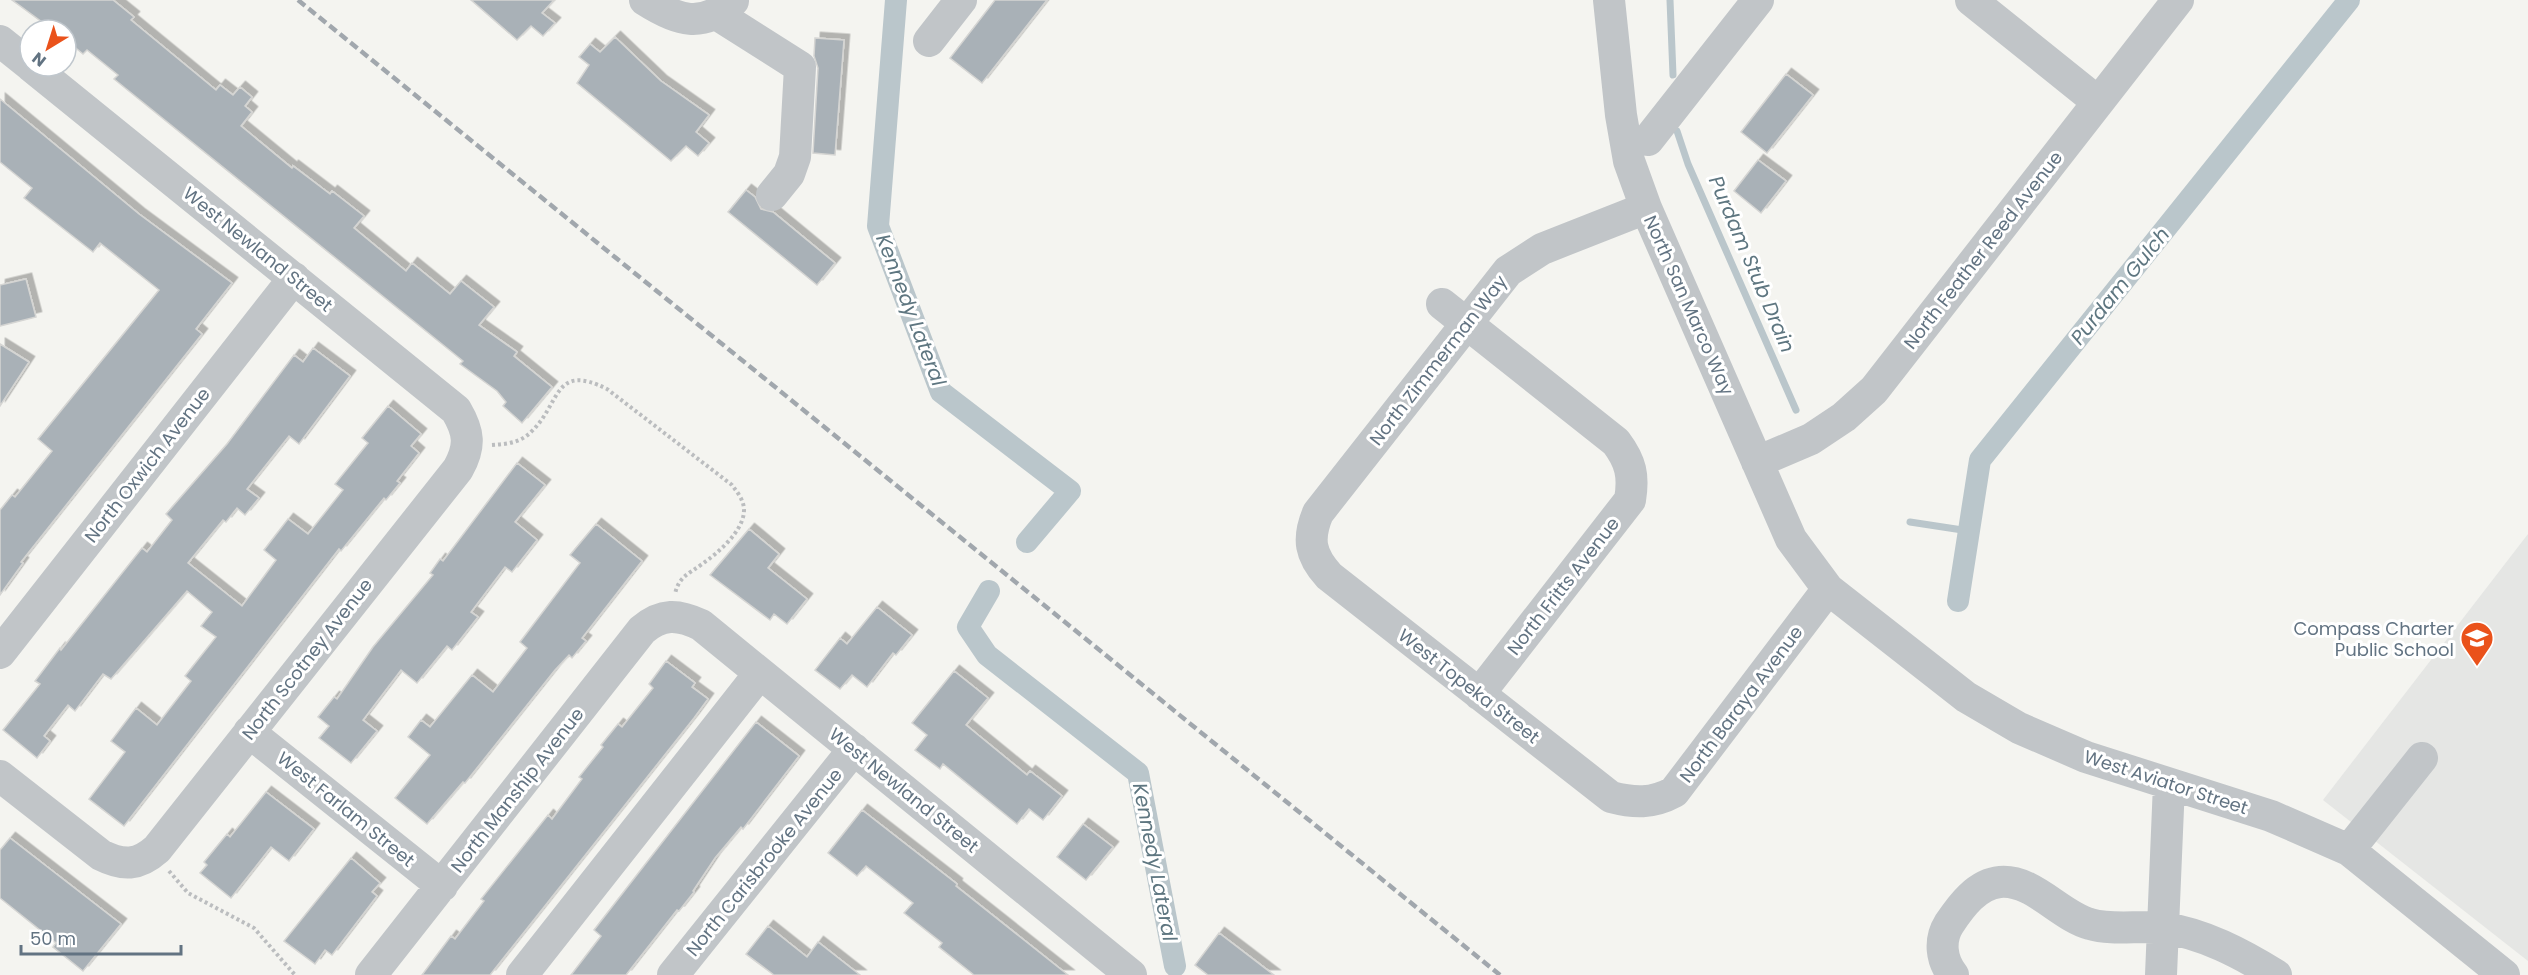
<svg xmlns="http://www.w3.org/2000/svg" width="2528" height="975" font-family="Poppins,sans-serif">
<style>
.built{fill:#e5e6e4}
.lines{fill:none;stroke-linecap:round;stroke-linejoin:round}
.stream{stroke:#bac6cb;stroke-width:7}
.canal{stroke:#bac6cb;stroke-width:22}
.building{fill:#a9b1b7;stroke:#d5d5d3;stroke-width:1.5;filter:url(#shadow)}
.path{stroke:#bbbdbf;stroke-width:4;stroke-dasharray:3 3;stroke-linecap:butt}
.minor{stroke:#c1c5c8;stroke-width:32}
.rail{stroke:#a1a7ad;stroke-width:4.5;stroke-dasharray:9 4.5;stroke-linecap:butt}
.labels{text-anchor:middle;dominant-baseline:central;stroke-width:6;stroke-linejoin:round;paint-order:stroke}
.street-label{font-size:18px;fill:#627382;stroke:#fff}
.poi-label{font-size:18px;fill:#627382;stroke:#fff;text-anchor:end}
.water-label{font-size:20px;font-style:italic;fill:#5e7680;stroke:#fff}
</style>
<defs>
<filter id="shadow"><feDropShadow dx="5.5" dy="-5.5" stdDeviation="0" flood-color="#0004"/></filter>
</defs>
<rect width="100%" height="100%" fill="#f4f4f0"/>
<path class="built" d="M2528,534V961L2323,800Z"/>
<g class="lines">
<path class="stream" d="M1670,0L1673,75
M1677,131L1688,164L1796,410
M1910,522L1969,531"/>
<path class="canal" d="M896,0L878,226L941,392L1070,491L1027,542
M989,591L968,627L987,655L1138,773L1175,966
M1958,601L1980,460L2349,0"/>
</g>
<path class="building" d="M12,0H113L134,17L131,20L216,90L220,85L233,95L240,87L252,97L245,106L252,112L241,126L292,168L293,166L330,194L332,191L364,216L354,228L406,271L412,263L450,294L461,281L494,307L479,325L517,352L514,356L552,387L522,423L503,406L506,402L497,391L460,364L463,361L114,79L118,75L87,50L83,54L66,40V30H53Z
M471,0H554L542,13L555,23L543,36L531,26L517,40Z
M995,0H1047L982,83L950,58Z
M615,37L661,81L709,115L696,132L709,143L698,156L686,146L671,161L577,83L589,65L579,57L590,44L600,52Z
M815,38L844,40L835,155L813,153L818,68L814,56Z
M1786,74L1813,95L1767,153L1741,132Z
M0,99L139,214L232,283L196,329L202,334L21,562L23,563L0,595V510L12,495L15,497L52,451L38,439L159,290L100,243L93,252L24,198L32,188L0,162Z
M1758,160L1786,181L1761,213L1734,191Z
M746,190L755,197L761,209L773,212L835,263L817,285L728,212Z
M26,279L36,317L0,326V285Z
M0,344L29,362L0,406Z
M313,348L350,376L299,444L289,436L247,489L259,498L245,515L237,508L226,522L223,520L188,563L242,606L276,560L264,550L288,519L308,534L343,490L335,484L368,443L362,438L388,406L421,434L411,446L419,453L397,481L400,483L386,500L384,498L341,551L339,549L124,826L89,799L125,752L111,741L136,708L157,725L191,681L185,676L216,637L201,626L212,612L187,591L111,679L103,674L75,711L68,705L44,736L50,741L37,758L3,730L40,684L35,681L60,648L61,650L142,548L147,552L172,520L166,514L227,444L294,355L303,362Z
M517,463L545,485L515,522L537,540L512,572L505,567L471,612L478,617L452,650L447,646L417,683L401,670L363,720L377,731L351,763L319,738L329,726L318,717L334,697L337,699L373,647L433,575L430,573L440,559L443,561Z
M596,524L642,561L582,638L586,641L572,658L569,655L555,670L465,783L463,782L427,824L395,798L430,755L408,737L421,720L430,727L472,675L493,692L527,648L520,642L580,563L570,555Z
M749,529L779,554L768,568L807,599L787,624L774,614L770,620L710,575Z
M877,607L912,635L896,655L893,653L867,687L852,675L840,689L815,670L840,638L847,644Z
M666,661L695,683L692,687L708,699L694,718L490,975H422L451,936L455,939L484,901L481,899L548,815L552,819L582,779L579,777L603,747L601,745L618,724L622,727L653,688L649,684Z
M954,671L988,698L966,725L1027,775L1030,771L1062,796L1043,820L1029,809L1017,824L943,764L940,769L915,750L927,735L912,723Z
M756,722L799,756L743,829L741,827L715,858L693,891L694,892L679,911L677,910L626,975H571L601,936L594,930Z
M266,792L314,829L289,861L271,847L231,898L200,873L207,865L204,862L227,834L230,837Z
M862,810L957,884L956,886L1068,975H974L939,947L942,943L904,913L913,903L866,866L857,876L828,853Z
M1083,824L1113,847L1086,880L1057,857Z
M10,838L121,924L83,971L53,947L56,943L0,898V850Z
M351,858L380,883L372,892L377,896L332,955L325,950L315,964L284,941Z
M768,926L807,957L818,942L860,975H774L746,954Z
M1219,933L1274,975H1208L1195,965Z"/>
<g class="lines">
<path class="path" d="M492,445C506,444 520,443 531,432C561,404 553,362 607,389L732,485C737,492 744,500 744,510C744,531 718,553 702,564C689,574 679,576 675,594
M169,871L188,893L254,928L295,975"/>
<path class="minor" d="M645,0C678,21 702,29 733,1
M1609,0L1621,115L1629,161L1646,208L1791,539L1828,589L1966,697L2019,728L2086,757L2271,816L2349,850L2504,975
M1971,0L2098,102
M718,15L800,67L795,157L789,174L772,195
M0,41L30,65
M929,41L961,0
M1648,140L1758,0
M1646,208L1542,249L1508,271L1318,513C1307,539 1310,555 1329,576L1611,797C1634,803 1652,804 1674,792L1828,589
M1442,304L1616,442C1631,462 1634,476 1630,500L1479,694
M1757,462L1811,439L1844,417L1874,390L2178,0
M0,653L294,278
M249,732L442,886
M0,776L101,855C123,866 138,866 157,849L458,469C471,446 469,432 456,410L31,66
M2349,850L2422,758
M371,975L642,630C662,613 678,614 701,625L1131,975
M522,975L760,673
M673,975L854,749
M1953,975C1941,960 1939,940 1949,924C1961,906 1977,884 2000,882C2033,879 2060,916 2090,924C2113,931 2140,925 2163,928C2203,933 2242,954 2276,975
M2161,975L2169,784"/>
<path class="rail" d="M298,0L1500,975"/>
</g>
<defs>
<symbol id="school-pin" viewBox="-11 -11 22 30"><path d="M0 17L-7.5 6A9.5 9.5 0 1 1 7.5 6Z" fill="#ea521b" stroke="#fff"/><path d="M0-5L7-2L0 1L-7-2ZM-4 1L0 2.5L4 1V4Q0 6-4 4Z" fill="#fff"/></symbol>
</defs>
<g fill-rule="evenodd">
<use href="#school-pin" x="2458" y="619" width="38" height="52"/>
</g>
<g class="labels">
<g class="street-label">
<text transform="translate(258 249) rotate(39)">West Newland Street</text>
<text transform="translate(1983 250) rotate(-52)">North Feather Reed Avenue</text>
<text transform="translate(1689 305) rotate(66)">North San Marco Way</text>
<text transform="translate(1438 360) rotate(-52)">North Zimmerman Way</text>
<text transform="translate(147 465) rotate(-52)">North Oxwich Avenue</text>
<text transform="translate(1563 586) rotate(-52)">North Fritts Avenue</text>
<text transform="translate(307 659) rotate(-52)">North Scotney Avenue</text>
<text transform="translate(1469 686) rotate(38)">West Topeka Street</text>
<text transform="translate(1741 704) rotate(-53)">North Baraya Avenue</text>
<text transform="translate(2166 782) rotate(18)">West Aviator Street</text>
<text transform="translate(517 790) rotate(-52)">North Manship Avenue</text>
<text transform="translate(904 790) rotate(39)">West Newland Street</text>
<text transform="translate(346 809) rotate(39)">West Farlam Street</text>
<text transform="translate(764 862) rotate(-51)">North Carisbrooke Avenue</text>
</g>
<g class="poi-label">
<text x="2454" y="628">Compass Charter<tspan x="2454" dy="21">Public School</tspan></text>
</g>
<g class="water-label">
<text transform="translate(1752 264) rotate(67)">Purdam Stub Drain</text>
<text transform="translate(2120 286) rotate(-51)">Purdam Gulch</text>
<text transform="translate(911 310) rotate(69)">Kennedy Lateral</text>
<text transform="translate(1155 862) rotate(79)">Kennedy Lateral</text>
</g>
</g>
<g transform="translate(48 48) rotate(218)"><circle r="28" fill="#ffffff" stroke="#c0c7cd" stroke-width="1.5"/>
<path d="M0-4.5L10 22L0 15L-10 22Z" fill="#ea521b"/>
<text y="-9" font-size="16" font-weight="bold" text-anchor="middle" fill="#627382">N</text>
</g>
<path d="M21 945v9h160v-9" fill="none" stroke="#627382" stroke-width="3"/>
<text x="30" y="945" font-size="18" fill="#627382" stroke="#ffffff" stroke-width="4.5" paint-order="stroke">50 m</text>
</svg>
